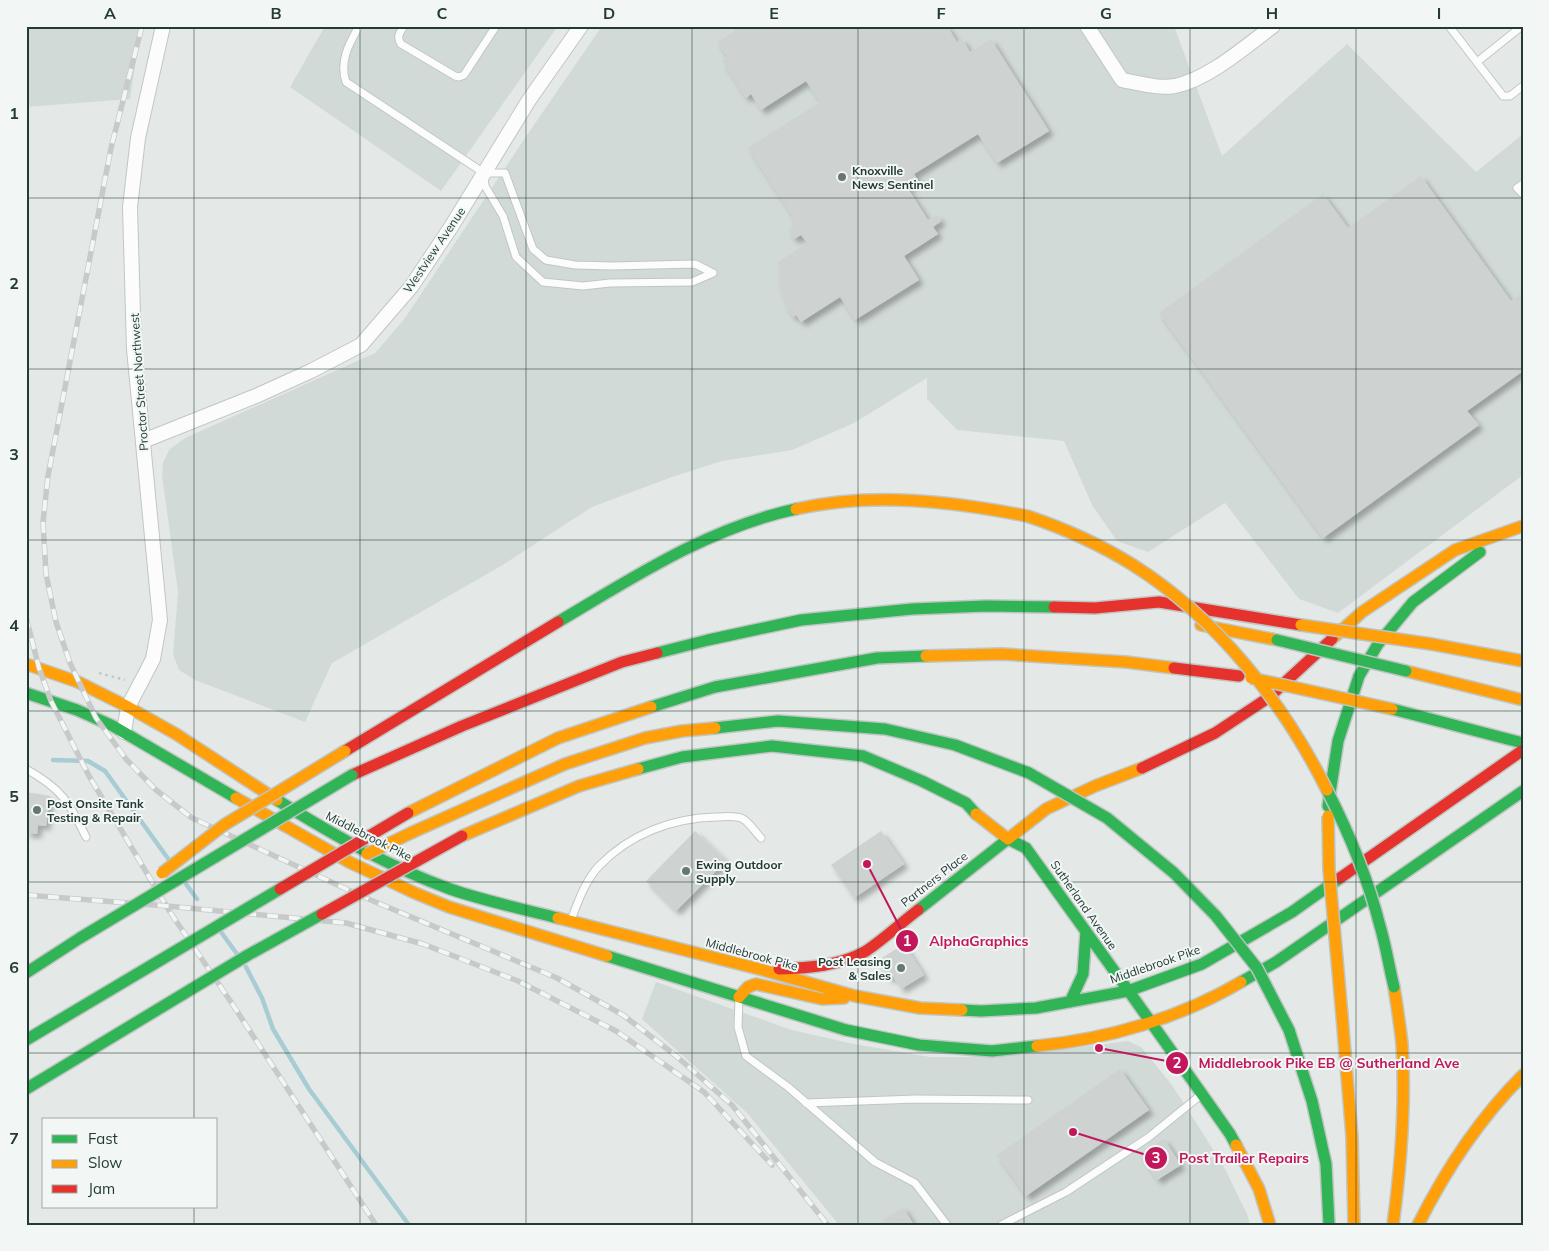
<svg xmlns="http://www.w3.org/2000/svg" width="1549" height="1251" font-family="Mulish,sans-serif">
<style>
.built{fill:#d2dad7}
.lines{fill:none;stroke-linecap:round;stroke-linejoin:round}
.stream{stroke:#a8ccd3;stroke-width:4.5}
.building{fill:#ced2d1;filter:url(#shadow)}
.lane-casing{stroke:#c1c6c4;stroke-width:9}
.street-casing{stroke:#c1c6c4;stroke-width:16}
.fast-casing{stroke:#c0c6c4;stroke-width:14}
.slow-casing{stroke:#c0c6c4;stroke-width:14}
.jam-casing{stroke:#c0c6c4;stroke-width:14}
.path{stroke:#c1c9c5;stroke-width:2.5;stroke-dasharray:2.5 4;stroke-linecap:butt}
.lane{stroke:#fbfcfb;stroke-width:7}
.street{stroke:#fbfcfb;stroke-width:14}
.fast{stroke:#30b455;stroke-width:11}
.slow{stroke:#ff9f0a;stroke-width:11}
.jam{stroke:#e5322d;stroke-width:11}
.rail-casing{stroke:#c7cac9;stroke-width:5.5}
.rail{stroke:#f2f7f5;stroke-width:4;stroke-dasharray:11;stroke-linecap:butt}
.fast-bridge-casing{stroke:#bdc4c2;stroke-width:14;stroke-linecap:butt}
.slow-bridge-casing{stroke:#bdc4c2;stroke-width:14;stroke-linecap:butt}
.jam-bridge-casing{stroke:#bdc4c2;stroke-width:14;stroke-linecap:butt}
.fast-bridge{stroke:#30b455;stroke-width:11}
.slow-bridge{stroke:#ff9f0a;stroke-width:11}
.jam-bridge{stroke:#e5322d;stroke-width:11}
.grid{fill:none;stroke:#233a35;stroke-width:1;stroke-opacity:0.55}
.poi-dot{fill:#677773;stroke:#f2f7f5;stroke-width:2}
.labels{text-anchor:middle;dominant-baseline:central;stroke-width:4;stroke-linejoin:round;paint-order:stroke}
.poi-label{font-size:12px;font-weight:bold;fill:#233a35;stroke:#f2f7f5;text-anchor:start}
.street-label{font-size:12px;fill:#233a35;stroke:#f2f7f5}
.leader{fill:none;stroke:#c2185b;stroke-width:2}
.callout-dot{fill:#c2185b;stroke:#f2f7f5;stroke-width:2}
.mark-label{font-size:15px;text-anchor:middle;font-weight:bold;fill:#fff}
.callout-label{font-size:14px;text-anchor:middle;font-weight:bold;fill:#c2185b;stroke:#f2f7f5;stroke-width:4;stroke-linejoin:round;paint-order:stroke}
.neatline{fill:none;stroke:#233a35;stroke-width:2}
.grid-label{font-size:16px;text-anchor:middle;font-weight:bold;fill:#233a35}
</style>
<defs>
<filter id="shadow"><feDropShadow dx="4.5" dy="4.5" stdDeviation="2.5" flood-color="#0004"/></filter>
</defs>
<rect width="100%" height="100%" fill="#e4e9e7"/>
<path class="built" d="M26,26H141L130,99L26,107Z
M325,26H558L441,191L290,87Z
M602,26H1174L1222,156L1347,44L1476,172L1523,134V475L1338,613L1299,599L1225,503L1148,552L1117,541L1092,505L1064,441L957,430L927,399V378L854,423L792,450L722,461L672,477L592,507L501,566L332,663L305,722L195,680L179,670L173,654L178,592L162,475L163,463L169,450L185,438L375,353L405,318L527,135Z
M656,982L792,1030L854,1044L930,1057H1003L1128,1041L1141,1047L1172,1085L1223,1165L1247,1214L1250,1225H839L748,1114L642,1019Z"/>
<g class="lines">
<path class="stream" d="M53,760L88,761L105,771L169,860
M186,884L197,899
M221,932L237,954
M246,967L262,998L273,1029L309,1089L409,1225"/>
</g>
<path class="building" d="M732,26H947L957,42L962,39L970,52L991,39L1049,131L997,163L978,134L914,174L918,181L907,187L928,220L937,215L941,221L933,227L938,234L904,256L919,280L855,320L840,297L801,322L796,315L793,317L787,308L782,296L779,284L780,267L777,263L807,243L801,235L794,239L788,230L795,226L790,219L793,217L748,148L820,102L806,81L761,110L751,94L746,98L722,61L728,58L717,42L735,31Z
M1421,176L1511,301L1523,292V371L1467,411L1479,425L1323,538L1159,313L1323,194L1348,228Z
M26,792L50,796L46,826L38,825L37,834L26,833Z
M695,831L726,861L676,911L646,881Z
M881,831L904,864L854,898L831,865Z
M904,944L924,975L901,989L893,976L889,979L877,961Z
M1120,1069L1149,1110L1026,1196L997,1155Z
M1164,1139L1181,1165L1157,1180L1140,1154Z
M903,1207L914,1225H877Z"/>
<g class="lines">
<defs>
<path id="lane" d="M359,26C349,44 339,61 346,82L484,173H505L533,249L546,260L575,265L612,266L695,264L713,273L692,282L610,283L583,286L543,282L516,257L503,216L485,186L484,176
M404,26C400,32 396,37 401,44L455,76L459,77L464,75L496,26
M1449,26L1503,96H1510L1523,86
M1477,62L1522,26
M1523,184L1517,188L1523,194
M26,769C62,789 69,802 86,837
M571,920C578,902 585,881 599,866C630,834 672,818 716,817C724,817 736,815 743,819C749,822 756,833 761,838
M739,998L738,1027L746,1056L788,1087L875,1162L915,1183L947,1225
M806,1103L916,1099L1028,1100
M1001,1225L1066,1192L1149,1137L1202,1094"/>
<path id="street" d="M1087,26L1122,80C1139,83 1158,89 1175,86C1209,79 1246,46 1273,26
M143,441L256,396L311,371L361,345L411,287L451,227L529,100L581,26
M124,732L128,707L153,659L160,620L134,349L130,207L138,138L163,26"/>
<path id="fast" d="M558,622C634,577 708,528 796,509
M657,653L708,640L801,620L912,609L986,606L1054,607
M26,693L77,710L113,726L236,798
M651,707L715,687L877,658L926,656
M1392,709L1523,743
M715,728L778,721L885,729L955,745L1029,773
M638,769L682,757L772,746L863,756L922,781L966,803L976,814
M277,800C332,834 389,867 450,889C485,901 522,909 558,918
M1328,806L1338,741L1359,676L1378,644L1413,602L1480,552
M918,910L1008,839L1026,848C1094,943 1163,1038 1230,1134L1236,1145
M607,956L846,1030L919,1045L992,1051L1037,1046
M1241,982L1276,962L1523,791
M1070,1002L1083,974L1086,931
M962,1010L981,1011L1036,1008L1128,991L1202,964L1292,912L1340,878
M1289,1030L1312,1101L1326,1164L1329,1225"/>
<path id="slow" d="M796,509C873,492 950,501 1027,516
M1201,625L1277,640
M1332,639L1362,612L1455,550L1523,526
M1431,644L1523,661
M926,656L1002,654L1126,662L1174,668
M26,664L78,682L128,707L176,734L277,800
M1406,671L1523,700
M236,798L349,862L415,893L449,907L607,956
M408,813L558,738L651,707
M976,814L1008,839L1046,809L1095,786L1142,768
M413,832L565,764L645,738L682,731L715,728
M462,836L579,786L638,769
M558,918L763,970L855,996L920,1008L962,1010
M739,997L748,987L756,984L822,999L844,998
M1342,1016L1352,1137L1354,1225
M1037,1046C1108,1039 1180,1018 1241,982
M1236,1145L1259,1189L1270,1225
M1393,1225C1401,1165 1406,1105 1402,1044C1400,1025 1397,1006 1394,987
M1418,1225C1446,1169 1479,1119 1523,1075"/>
<path id="jam" d="M1054,607L1095,608L1159,602L1301,625
M1174,668L1239,676
M345,751L558,622
M1142,768L1215,733L1268,698L1332,639
M352,775L462,726L622,662L657,653
M1340,878L1523,750
M779,969C808,968 840,966 866,951C884,939 901,923 918,910"/>
</defs>
<use href="#lane" class="lane-casing"/>
<use href="#street" class="street-casing"/>
<use href="#fast" class="fast-casing"/>
<use href="#slow" class="slow-casing"/>
<use href="#jam" class="jam-casing"/>
<path class="path" d="M99,673L125,680"/>
<use href="#lane" class="lane"/>
<use href="#street" class="street"/>
<use href="#fast" class="fast"/>
<use href="#slow" class="slow"/>
<use href="#jam" class="jam"/>
<defs>
<path id="rail" d="M142,26L111,148L48,476L43,522L46,574L56,622L70,663L96,718L126,759L156,790L192,818L366,898L557,978L623,1015L675,1055L732,1105L827,1224
M26,617L39,668L51,701L89,776L170,912L233,1005L376,1225
M26,895L167,906L346,923L423,944L518,981L616,1031L704,1092L772,1165"/>
</defs>
<use href="#rail" class="rail-casing"/>
<use href="#rail" class="rail"/>
<defs>
<path id="fast-bridge" d="M1277,640L1406,671
M1029,773L1107,818L1174,873L1216,916L1257,968L1289,1030
M1327,790C1349,833 1368,879 1380,926C1386,946 1389,967 1394,987
M26,973L80,938L352,775
M26,1040L280,889
M26,1089L248,955L322,914"/>
<path id="slow-bridge" d="M1027,516C1063,528 1101,545 1133,565C1217,618 1283,702 1327,790
M1301,625L1431,644
M1251,678L1392,709
M1328,816L1329,869L1342,1016
M367,854L413,832
M162,873L224,825L345,751"/>
<path id="jam-bridge" d="M280,889L408,813
M322,914L462,836"/>
</defs>
<use href="#fast-bridge" class="fast-bridge-casing"/>
<use href="#slow-bridge" class="slow-bridge-casing"/>
<use href="#jam-bridge" class="jam-bridge-casing"/>
<use href="#fast-bridge" class="fast-bridge"/>
<use href="#slow-bridge" class="slow-bridge"/>
<use href="#jam-bridge" class="jam-bridge"/>
</g>
<path class="grid" d="M194,26V1120M360,26V1225M526,26V1225M692,26V1225M858,26V1225M1024,26V1225M1190,26V1225M1356,26V1225M26,198H1523M26,369H1523M26,540H1523M26,711H1523M26,882H1523M26,1053H1523M194,1207V1225"/>
<g class="poi-dot">
<circle cx="842" cy="177" r="5"/>
<circle cx="37" cy="810" r="5"/>
<circle cx="686" cy="871" r="5"/>
<circle cx="901" cy="968" r="5"/>
</g>
<g class="labels">
<g class="poi-label">
<text x="852" y="170">Knoxville<tspan x="852" dy="14">News Sentinel</tspan></text>
<text x="47" y="803">Post Onsite Tank<tspan x="47" dy="14">Testing &amp; Repair</tspan></text>
<text x="696" y="864">Ewing Outdoor<tspan x="696" dy="14">Supply</tspan></text>
<text x="891" y="961" text-anchor="end">Post Leasing<tspan x="891" dy="14">&amp; Sales</tspan></text>
</g>
<g class="street-label">
<text transform="translate(434 250) rotate(-56)">Westview Avenue</text>
<text transform="translate(139 382) rotate(-94)">Proctor Street Northwest</text>
<text transform="translate(369 836) rotate(27)">Middlebrook Pike</text>
<text transform="translate(934 879) rotate(-38)">Partners Place</text>
<text transform="translate(1084 905) rotate(55)">Sutherland Avenue</text>
<text transform="translate(752 954) rotate(15)">Middlebrook Pike</text>
<text transform="translate(1155 964) rotate(-19)">Middlebrook Pike</text>
</g>
</g>
<path class="leader" d="M867 864L907 941M1099 1048L1177 1063M1073 1132L1156 1158"/>
<g class="callout-dot">
<circle cx="867" cy="864" r="5"/>
<circle cx="1099" cy="1048" r="5"/>
<circle cx="1073" cy="1132" r="5"/>
<circle cx="907" cy="941" r="12"/>
<circle cx="1177" cy="1063" r="12"/>
<circle cx="1156" cy="1158" r="12"/>
</g>
<g class="mark-label">
<text x="907" y="946">1</text>
<text x="1177" y="1068">2</text>
<text x="1156" y="1163">3</text>
</g>
<g class="callout-label">
<text x="979" y="946">AlphaGraphics</text>
<text x="1329" y="1068">Middlebrook Pike EB @ Sutherland Ave</text>
<text x="1244" y="1163">Post Trailer Repairs</text>
</g>
<rect width="1549" height="1251" fill="none" stroke="#f2f7f5" stroke-width="55"/>
<rect x="42" y="1118" width="175" height="90" fill="#f2f7f5" stroke="#9faba8"/>
<rect x="52" y="1135" width="25" height="8" fill="#30b455" stroke="#9faba8"/>
<text x="88" y="1144" font-size="15" fill="#233a35">Fast</text>
<rect x="52" y="1160" width="25" height="8" fill="#ff9f0a" stroke="#9faba8"/>
<text x="88" y="1168" font-size="15" fill="#233a35">Slow</text>
<rect x="52" y="1185" width="25" height="8" fill="#e5322d" stroke="#9faba8"/>
<text x="88" y="1194" font-size="15" fill="#233a35">Jam</text>
<rect x="28" y="28" width="1494" height="1196" class="neatline"/>
<g class="grid-label">
<text x="110" y="19">A</text>
<text x="276" y="19">B</text>
<text x="442" y="19">C</text>
<text x="609" y="19">D</text>
<text x="774" y="19">E</text>
<text x="941" y="19">F</text>
<text x="1106" y="19">G</text>
<text x="1272" y="19">H</text>
<text x="1439" y="19">I</text>
<text x="14" y="119">1</text>
<text x="14" y="289">2</text>
<text x="14" y="460">3</text>
<text x="14" y="631">4</text>
<text x="14" y="802">5</text>
<text x="14" y="973">6</text>
<text x="14" y="1144">7</text>
</g>
</svg>
